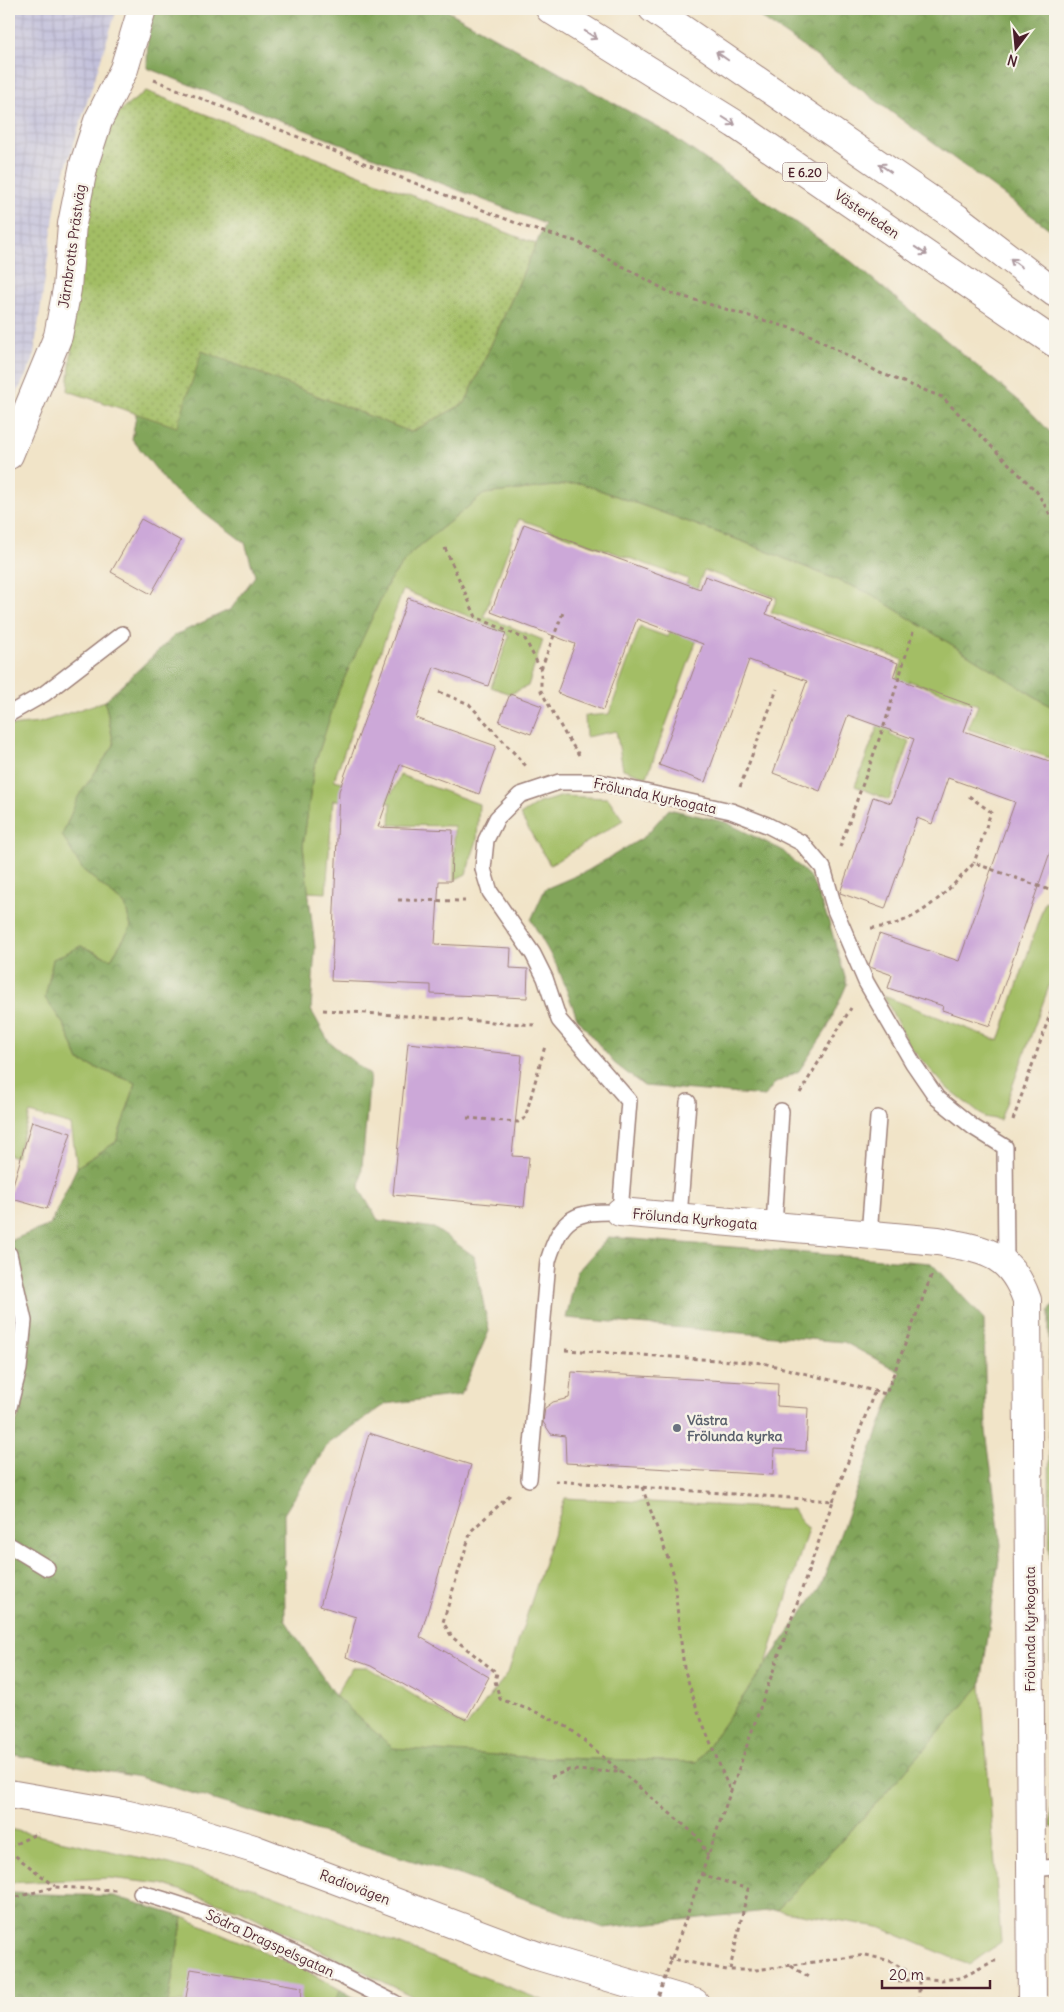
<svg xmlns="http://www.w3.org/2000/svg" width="1064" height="2012" font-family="Delius,sans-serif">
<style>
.industrial{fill:url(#industrial-grid)}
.green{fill:#a3be65;stroke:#766e48}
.forest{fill:url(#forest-crowns);stroke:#666242}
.garden{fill:url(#garden-dots);stroke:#766e48}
.building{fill:#cca8d8}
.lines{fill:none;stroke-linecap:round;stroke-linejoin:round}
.lane-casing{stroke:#9e827a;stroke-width:18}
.street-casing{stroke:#9e827a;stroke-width:30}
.highway-casing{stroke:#9e827a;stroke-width:30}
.path{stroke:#9e827a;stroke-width:3;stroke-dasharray:4 4;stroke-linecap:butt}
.lane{stroke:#fff;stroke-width:15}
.street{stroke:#fff;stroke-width:28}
.highway{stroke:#fff;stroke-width:28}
.path-bridge{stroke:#9e827a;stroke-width:3;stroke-dasharray:4 4;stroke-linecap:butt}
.oneway{stroke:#ae9aa0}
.worship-dot{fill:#6b7280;stroke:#f7f3e8;stroke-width:2}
.labels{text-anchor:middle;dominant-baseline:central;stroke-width:5;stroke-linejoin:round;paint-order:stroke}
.shield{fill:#f7f3e8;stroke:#7e5f64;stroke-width:1}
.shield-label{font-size:12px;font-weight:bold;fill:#4a1f2b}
.street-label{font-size:14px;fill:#4a1f2b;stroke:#f7f3e8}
.worship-label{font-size:14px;font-weight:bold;fill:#5b616d;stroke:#f7f3e8;text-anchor:start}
</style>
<defs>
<pattern id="industrial-grid" width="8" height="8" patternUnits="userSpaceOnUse" patternTransform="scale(1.25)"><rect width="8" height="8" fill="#c3c1db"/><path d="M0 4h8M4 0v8" fill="none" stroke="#a9a5bc"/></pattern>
<pattern id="forest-crowns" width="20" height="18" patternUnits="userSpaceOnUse" patternTransform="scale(1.25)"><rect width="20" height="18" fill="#82a55a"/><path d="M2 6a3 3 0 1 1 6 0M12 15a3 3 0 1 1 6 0" fill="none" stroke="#6c864b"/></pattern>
<pattern id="garden-dots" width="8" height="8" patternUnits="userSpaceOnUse" patternTransform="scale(1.25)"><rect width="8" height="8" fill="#a3be65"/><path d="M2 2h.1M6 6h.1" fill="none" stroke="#879a53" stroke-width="1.8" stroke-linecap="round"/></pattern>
</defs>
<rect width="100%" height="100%" fill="#f7f3e8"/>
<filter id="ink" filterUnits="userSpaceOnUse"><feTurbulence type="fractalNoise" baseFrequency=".02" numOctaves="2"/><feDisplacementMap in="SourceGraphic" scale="10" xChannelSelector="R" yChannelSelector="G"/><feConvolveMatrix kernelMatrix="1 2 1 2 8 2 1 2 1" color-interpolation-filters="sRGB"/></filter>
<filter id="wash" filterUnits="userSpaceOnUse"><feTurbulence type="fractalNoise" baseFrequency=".0096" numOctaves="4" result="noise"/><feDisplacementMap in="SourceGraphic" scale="20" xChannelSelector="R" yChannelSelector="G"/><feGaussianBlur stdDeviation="1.12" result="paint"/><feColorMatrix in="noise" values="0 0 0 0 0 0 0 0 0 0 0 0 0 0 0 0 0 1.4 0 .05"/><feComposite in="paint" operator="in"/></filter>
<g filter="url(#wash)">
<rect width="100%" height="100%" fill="#f1e4c8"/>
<path class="industrial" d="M9,9H117L57,196L33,361L9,409Z"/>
<path class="green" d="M580,483L744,542L869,593L1055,709V760L968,729L978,705L909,681L890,735L910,742L889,800L855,786L903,660L771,612L777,598L704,570L683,627L699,634L647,777L623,769L616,731L586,737L585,716L609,714L640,627L668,637L688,579L519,519L484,616L543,640L528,686L510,694L491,687L509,636L478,620L403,590L334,780L392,793L400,775L479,804L477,840L466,874L454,880V826L390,825L391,803L333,800L326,893L308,892L303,846L314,767L338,690L389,581L411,553L484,494Z
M105,701L114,745L78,797L82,869L125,905L131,927L111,959L81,946L45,997L64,1025L79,1061L136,1083L116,1142L77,1167L71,1125L30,1113L16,1157L9,1155V726L39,723Z
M563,796L608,798L623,820L550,865L520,815L539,803Z
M1055,858V885L1047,882Z
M1045,901L1055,905V970L1000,1120L984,1117L948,1089L909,1046L884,996L999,1041Z
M1055,1404V1828L1051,1827L1049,1405Z
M565,1498L792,1509L808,1529L766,1664L697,1762L525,1757L393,1749L335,1696L352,1667H367L466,1727L508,1673Z
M981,1685L1001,1942L969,1965L879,1927L777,1910L884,1795Z
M9,1829L170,1864L255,1888L549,2003H426L242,1911L162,1884L109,1878L9,1883Z
M183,1917L297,1966L341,1990L333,2003H168Z"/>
<path class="forest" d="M153,9H444L666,132L852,262L1024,405L1055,437V709L869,593L744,542L580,483L484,494L411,553L389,581L339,690L314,767L303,846L315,948L311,1010L329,1042L370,1075L360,1190L378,1220L434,1228L474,1256L489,1331L461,1395L385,1404L328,1444L284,1514L285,1620L335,1696L393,1748L525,1757L697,1762L821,1586L900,1372L844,1342L566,1318L577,1272L608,1237L931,1263L984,1319L986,1431L1001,1545L981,1685L884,1795L777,1910L604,1928L462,1876L139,1777L9,1754V1446L24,1399L9,1369V1241L50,1225L77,1167L116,1142L136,1083L79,1061L64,1025L45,998L53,959L81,946L111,959L131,927L125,905L82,869L62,835L78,797L114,745L105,701L175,635L231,609L255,576L245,543L171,488L132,439L141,386L202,351L411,432L465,403L545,224L147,68L148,27Z
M748,9H1055V233L798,43Z
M669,809L725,822L782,850L811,878L829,922L847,984L827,1029L799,1071L774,1084L765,1096L644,1086L614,1063L577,1018L559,970L531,920L545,889L587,871L644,837Z
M1055,1302V1404L1049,1405V1311Z
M9,1893L114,1896L183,1917L168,2003H9Z
M341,1990L364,2003H333Z"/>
<path class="garden" d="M146,91L536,244L465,403L411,432L202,351L177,427L68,391L76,290V235L102,140L120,111Z"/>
<g id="blocks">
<path class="building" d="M141,519L181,541L151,594L111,572Z
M524,524L700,589L705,576L771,600L766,614L898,663L893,677L973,706L964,731L1055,763V838L990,1026L942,1010L943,1006L888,988L892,975L870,967L869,965L879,934L959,961L1015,802L948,778L932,824L917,818L885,909L840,893L873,797L891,803L914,739L848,715L820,791L773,773L807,681L749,660L705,782L659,765L703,644L637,619L603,710L557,693L575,644L491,612Z
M408,598L506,633L488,686L434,667L416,718L496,746L479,794L400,765L378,827L453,830L451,881H439L435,944L511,948L510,968L528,969L527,998L431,994V985L331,981L339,791Z
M510,694L542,706L531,734L499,722Z
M408,1043L522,1055L512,1156L529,1157L524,1207L393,1195Z
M32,1121L71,1133L47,1209L9,1198Z
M572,1372L778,1384L777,1406L808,1408L806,1451L774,1449L773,1475L566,1463L565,1436L551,1434L543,1422L545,1408L553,1402L569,1398Z
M369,1433L471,1465L420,1637L489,1677L466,1720L371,1666L346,1657L356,1617L320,1606Z
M191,1969L302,1987L301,2003H185Z"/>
</g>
</g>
<g filter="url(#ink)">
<use href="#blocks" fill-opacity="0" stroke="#9e827a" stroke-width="1"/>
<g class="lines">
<defs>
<path id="lane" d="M9,714L44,694L122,634
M679,1217L688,1102
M774,1226L781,1111
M869,1235L878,1118
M9,1254L24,1321L19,1369L9,1407
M529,1479L548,1261C562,1216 574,1211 620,1212L629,1101L559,1020L545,978L533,954L490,892L483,869L486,840L497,818L520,795L559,782H599L731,811L767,825L802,843L823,868L835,910L866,982L913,1063L937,1098L973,1127L1005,1147L1006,1262
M9,1545L47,1568
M1032,1869L1055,1867
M141,1893C231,1917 312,1962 395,2003"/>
<path id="street" d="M9,455L58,336L67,289L72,224L84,164L98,121L124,69L142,9
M620,1212L938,1241C984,1250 1010,1251 1027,1300L1032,2003
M9,1794L124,1814L189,1829L254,1849L538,1956L695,2003"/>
<path id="highway" d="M550,9L735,124L1055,343
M653,9L957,218L1055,293"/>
</defs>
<use href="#lane" class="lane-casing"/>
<use href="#street" class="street-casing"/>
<use href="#highway" class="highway-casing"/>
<path class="path" d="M154,80L526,227L578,242L671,293L804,332L880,373L942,397L1037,492L1055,523
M445,548L476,617L525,639L541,670V691L565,734L579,755
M541,669L564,610
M439,692L469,704L526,766
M740,787L777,689
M969,796L991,812L974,863
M840,847L886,720L913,632
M398,900L465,901
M871,928C916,926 945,894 974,863L1055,892
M323,1010L535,1025
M800,1093L851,1008
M467,1118L518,1122L525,1118L545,1046
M1013,1120L1055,1000
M565,1350L763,1363L886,1394L932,1274
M555,1481L833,1501L691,1904
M642,1487L673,1572L684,1668L697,1709L730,1791
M510,1495L471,1531L443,1622L452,1637L497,1673L495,1681L500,1699L541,1714L569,1728L698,1837L708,1856
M833,1501L874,1393
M551,1777L569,1770L622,1772
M9,1847L38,1833
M9,1851L55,1886
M701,1874L748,1889L730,1969
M9,1899L55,1887L116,1890
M668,1958L727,1970H756L866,1955L890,1961L919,1978L941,1980L961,1978L994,1961H1000
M791,1966L808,1977
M898,1982L919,1978V2003"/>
<use href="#lane" class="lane"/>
<use href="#street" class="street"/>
<use href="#highway" class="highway"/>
<path class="path-bridge" d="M656,2003L691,1904"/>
</g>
<defs><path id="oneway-shaft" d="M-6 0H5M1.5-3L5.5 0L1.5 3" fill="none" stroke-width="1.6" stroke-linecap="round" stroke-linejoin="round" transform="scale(1.25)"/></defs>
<g class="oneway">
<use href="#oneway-shaft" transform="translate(591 35) rotate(33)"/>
<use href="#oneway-shaft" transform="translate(722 56) rotate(-145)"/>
<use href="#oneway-shaft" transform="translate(729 121) rotate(32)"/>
<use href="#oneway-shaft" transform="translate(885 168) rotate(-145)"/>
<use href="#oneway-shaft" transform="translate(921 251) rotate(34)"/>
<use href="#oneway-shaft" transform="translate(1016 263) rotate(-143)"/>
</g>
</g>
<circle class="worship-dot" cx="677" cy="1428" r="5"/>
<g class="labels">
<rect class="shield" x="782.5" y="162.5" width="45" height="19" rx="4"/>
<g class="shield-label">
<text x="805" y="172">E 6.20</text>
</g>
<g class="street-label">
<text transform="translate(867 214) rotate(34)">Västerleden</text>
<text transform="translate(72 246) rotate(-82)">Järnbrotts Prästväg</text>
<text transform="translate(655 796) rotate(12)">Frölunda Kyrkogata</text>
<text transform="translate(695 1219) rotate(5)">Frölunda Kyrkogata</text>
<text transform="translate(1030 1629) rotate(-90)">Frölunda Kyrkogata</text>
<text transform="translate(355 1887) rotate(21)">Radiovägen</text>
<text transform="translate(270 1943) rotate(25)">Södra Dragspelsgatan</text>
</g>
<g class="worship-label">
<text x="687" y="1420">Västra<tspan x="687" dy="16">Frölunda kyrka</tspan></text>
</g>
</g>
<rect width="1064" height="2012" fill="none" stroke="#f7f3e8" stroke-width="30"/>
<g transform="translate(1016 48) rotate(196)" stroke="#f7f3e8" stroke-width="4" paint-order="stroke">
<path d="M0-4L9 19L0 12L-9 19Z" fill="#4a1f2b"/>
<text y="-8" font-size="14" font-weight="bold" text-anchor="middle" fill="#4a1f2b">N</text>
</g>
<path d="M882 1980v8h108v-8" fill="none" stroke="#4a1f2b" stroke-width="2.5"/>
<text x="889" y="1980" font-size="15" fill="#4a1f2b" stroke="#f7f3e8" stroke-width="4" paint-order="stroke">20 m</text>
</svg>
